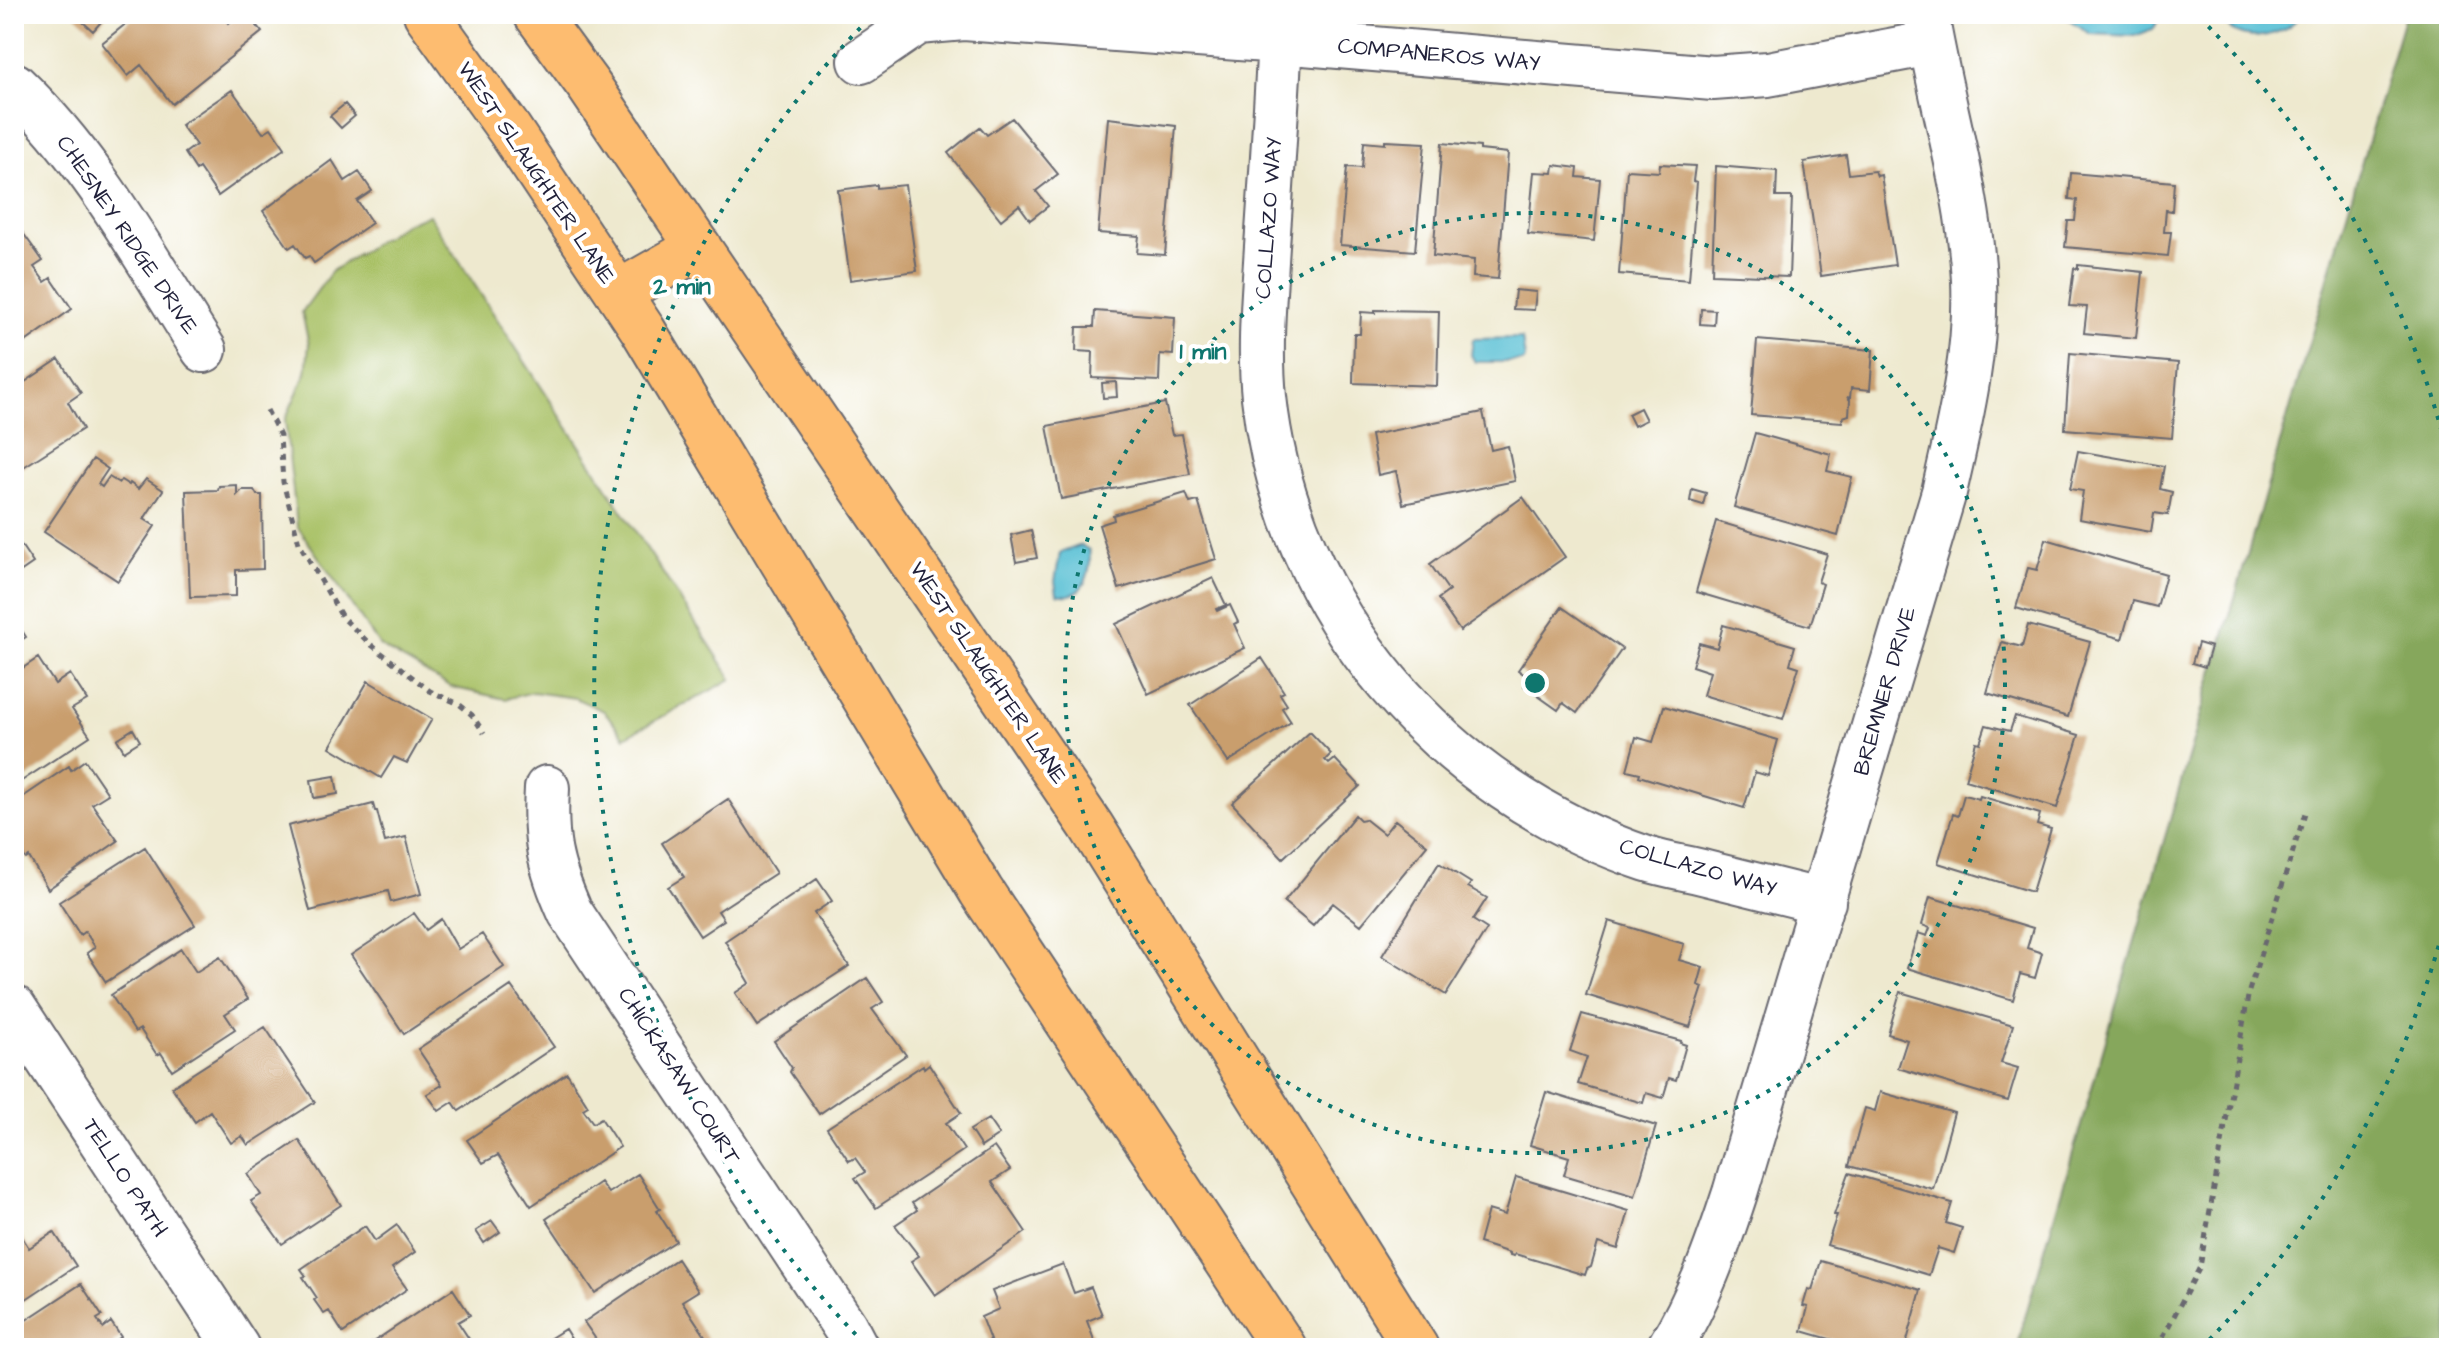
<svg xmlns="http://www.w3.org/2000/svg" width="2463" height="1362" font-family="'Architects Daughter',sans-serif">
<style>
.green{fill:#a9c166;stroke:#667250;stroke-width:2}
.forest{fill:#86a75b;stroke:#54644b;stroke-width:2}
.water{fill:#57bfd4;stroke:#3c7088;stroke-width:2}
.building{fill:#c99e6d}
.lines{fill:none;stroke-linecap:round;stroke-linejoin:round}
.minor-casing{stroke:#69686f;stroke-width:48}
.major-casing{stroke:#69686f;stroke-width:48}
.path{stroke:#69686f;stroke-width:5;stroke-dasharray:6 6;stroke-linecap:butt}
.minor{stroke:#fff;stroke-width:44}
.major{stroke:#fdbc6f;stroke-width:44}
.ring{fill:none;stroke:#0f766e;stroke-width:4;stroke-dasharray:4 8}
.labels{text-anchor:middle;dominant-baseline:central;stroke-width:8;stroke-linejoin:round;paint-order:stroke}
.street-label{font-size:22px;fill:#22223b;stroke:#fff}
.centre{fill:#0f766e;stroke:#fff;stroke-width:4}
.ring-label{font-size:24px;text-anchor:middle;font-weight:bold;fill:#0f766e;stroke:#fff;stroke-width:8;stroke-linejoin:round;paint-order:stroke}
</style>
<rect width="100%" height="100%" fill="#fff"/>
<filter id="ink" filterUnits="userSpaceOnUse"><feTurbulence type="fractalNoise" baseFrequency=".0125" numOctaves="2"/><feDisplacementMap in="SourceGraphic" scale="16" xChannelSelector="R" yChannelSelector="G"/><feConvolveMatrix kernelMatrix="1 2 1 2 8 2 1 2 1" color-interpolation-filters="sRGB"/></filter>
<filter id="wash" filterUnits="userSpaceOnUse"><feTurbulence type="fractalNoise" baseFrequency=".006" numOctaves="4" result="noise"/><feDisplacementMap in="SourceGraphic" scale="32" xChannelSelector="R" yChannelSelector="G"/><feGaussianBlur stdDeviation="1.8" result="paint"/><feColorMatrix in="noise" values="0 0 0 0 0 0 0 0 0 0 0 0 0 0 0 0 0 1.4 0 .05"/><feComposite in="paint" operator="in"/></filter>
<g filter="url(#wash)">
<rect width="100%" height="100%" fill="#eee9cf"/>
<path class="green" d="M429,215L732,679L625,737L604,711L575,698L533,692L505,699L451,687L380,646L297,526L285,420L306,373L309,345L302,312L332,271L406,223Z"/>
<path class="forest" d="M2405,14H2449V1348H2016Z"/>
<path class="water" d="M2061,14H2164L2153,29L2135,36L2090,34Z
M2221,14H2301C2285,39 2231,49 2221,14Z
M1522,338L1525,359L1523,362H1475L1471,355L1473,339Z
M1081,545L1089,550C1093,570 1084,602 1057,594L1055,581L1060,553Z"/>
<g id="blocks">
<path class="building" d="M74,14H108L93,31Z
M138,14H222L229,23L239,14H247L262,32L172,104L141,65L128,76L102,43Z
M232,90L263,133L271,128L285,148L218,196L199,168L196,170L185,153L196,145L181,125Z
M345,104L355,116L341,128L330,116Z
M1012,118L1058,174L1036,191L1048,206L1030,220L1019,205L1001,220L948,153L980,127L987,135Z
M1108,118L1176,126L1165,255L1137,253L1139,236L1098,233Z
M1385,141L1425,143L1415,251L1340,245L1347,167L1362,168L1364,142L1385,144Z
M1442,143L1480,147V150L1508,153L1498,279L1473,277L1474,260L1433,256Z
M1846,155L1849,174L1875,171L1877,176L1881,175L1895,265L1821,276L1804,162Z
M332,160L345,181L359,172L372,191L357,201L372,223L314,263L309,256L305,258L295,244L289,248L263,211Z
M1660,164L1695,166L1693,181L1697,182L1689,280L1619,274L1627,170L1659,172Z
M1554,165L1578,168L1577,177L1600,179L1594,241L1528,234L1534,172L1553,173Z
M1716,166L1777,171L1776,197H1792L1789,277L1712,274Z
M2071,173L2174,182L2172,211L2166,210L2164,232H2171L2168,256L2065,247L2068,221H2075L2077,200L2069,199Z
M877,185V188L905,185L917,271L850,280L838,190Z
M23,233L43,261L34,267L45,282L51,278L72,309L14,350V239Z
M2078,265L2143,272L2136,338L2084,333L2087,307L2069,306L2074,268L2078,269Z
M1515,290L1536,292L1534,310L1513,309Z
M1701,309L1715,310L1714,325L1700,324Z
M1375,310L1439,311L1437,386L1353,383L1354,334H1360L1361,312L1375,313Z
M1095,311L1175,317L1173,355L1160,354L1159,381L1092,378L1093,352L1076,351L1077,327H1094Z
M1757,340L1873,350L1870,390L1851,388L1850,398L1847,397L1850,400L1849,415L1843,417L1842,422L1751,415Z
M2070,353L2178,363L2172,438L2065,429Z
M59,359L81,393L68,402L83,429L22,468L14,456V384L22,378L25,382Z
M1116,382L1117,397L1103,398L1102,383Z
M1165,403L1172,435L1182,434L1190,474L1061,499L1047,426Z
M1640,408L1646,420L1634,426L1628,414Z
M1483,412L1491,450L1508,446L1515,481L1403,504L1396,471L1378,475L1371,435Z
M1755,433L1831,454L1827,471L1852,477L1838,536L1734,507Z
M2078,451L2164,466L2160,489L2172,492L2168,515L2154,513L2151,532L2079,519L2083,491L2070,489Z
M93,459L108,469L98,484L102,487L109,477L119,483L121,480L129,485L130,483L138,489L146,479L163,490L144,519L155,526L118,581L44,532Z
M237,485V495L242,490H254L257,495H262L263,569L236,570V596L190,597L186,491L218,490L219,486Z
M1692,489L1706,493L1703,505L1690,501Z
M1186,493L1190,503L1198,501L1216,559L1119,589L1099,525L1114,520L1113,515Z
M1523,497L1565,557L1460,631L1438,599L1449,591L1430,564Z
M1716,521L1827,554L1818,582L1823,584L1810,626L1696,592Z
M1031,530L1037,558L1016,562L1011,535Z
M17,539L33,563L14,576V542Z
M2046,539L2166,574L2157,607L2133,601L2122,639L2016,608L2028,568L2037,570Z
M1213,578L1226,605L1216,609L1217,611L1230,605L1238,622L1234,624L1245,648L1148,694L1116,624Z
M1562,607L1622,649L1577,713L1563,703L1558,710L1524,686L1529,678L1518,670Z
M14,618L26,637L14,645Z
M1723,625L1795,646L1790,664L1799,667L1783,719L1703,695L1710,672L1692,666L1699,643L1717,648Z
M2028,625L2090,642L2068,717L1987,693L2002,642L2022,647Z
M2198,643L2211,647L2205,667L2192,663Z
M38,658L55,684L70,674L87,700L72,709L90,736L14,786V674Z
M1262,658L1284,692L1280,694L1287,705L1282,708L1291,722L1228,762L1190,705Z
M368,681L432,719L407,763L394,757L381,778L330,747Z
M1664,706L1778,740L1768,776L1755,772L1744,808L1639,776L1640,773L1627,770L1636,737L1653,742Z
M2015,716L2079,735L2057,808L1965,780L1976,742L1980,743L1986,725L2010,731Z
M133,729L140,741L124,751L117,739Z
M1310,732L1331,754L1325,760L1329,764L1335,759L1360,786L1283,858L1232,803Z
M85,760L108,794L92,804L118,841L48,889L29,857L26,859L14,842V803L69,766L71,770Z
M335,776L338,794L314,798L311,780Z
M1964,795L1979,799L1980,796L2040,814L2037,825L2051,829L2032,892L1938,863L1953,814L1958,816Z
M728,799L776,873L718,911L724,920L700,936L668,887L684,877L662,843Z
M373,804L375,811H377L385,842L406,837L421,894L391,902L388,891L310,911L288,826Z
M1355,815L1360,820L1365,819L1384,834L1395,820L1427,845L1361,925L1333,903L1313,926L1284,902Z
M145,847L195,925L106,982L87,953L95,947L85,931L80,935L59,902Z
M1439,863L1471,883L1468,887L1487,898L1473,920L1487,929L1446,995L1382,956Z
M817,879L832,901L814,913L849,966L757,1026L735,993L750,983L725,941Z
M1930,897L2033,928L2027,948L2042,953L2035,978L2020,974L2013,1000L1907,968L1918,933L1927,936L1930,928L1922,925Z
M414,913L426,930L441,919L458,949L482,934L504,967L404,1034L351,955Z
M1609,921L1684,944L1679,960L1703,967L1698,985L1703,987L1690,1027L1586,995Z
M181,949L196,972L220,957L248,999L225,1014L235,1029L172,1070L161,1053L157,1055L140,1029L135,1032L111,995Z
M867,978L883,1002L872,1009L906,1055L819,1114L790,1072L792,1068L774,1041Z
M511,986L554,1047L459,1111L453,1102L439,1111L427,1094L442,1085L418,1049Z
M1900,992L2013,1025L2001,1063L2018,1068L2008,1101L1898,1068L1907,1040L1888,1034Z
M1582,1014L1681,1041L1680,1043L1686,1045L1676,1080L1669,1078L1663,1098L1646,1093L1643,1103L1578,1084L1587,1057L1570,1051Z
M265,1027L315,1102L248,1145L242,1136L231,1143L210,1111L195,1122L172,1087Z
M929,1064L961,1113L946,1123L964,1150L876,1208L855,1178L865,1172L855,1158L849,1161L827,1128L923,1065L924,1068Z
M567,1073L588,1106L583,1109L593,1123L601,1118L620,1147L531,1206L498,1155L483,1163L467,1140Z
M1546,1092L1656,1126L1635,1196L1564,1175L1569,1157L1530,1145Z
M1880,1092L1954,1113L1933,1189L1849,1166L1865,1108L1875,1111Z
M988,1119L999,1135L981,1147L970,1130Z
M299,1140L341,1205L282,1244L251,1201L261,1195L248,1174Z
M994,1147L1010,1170L992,1182L1026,1232L935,1295L911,1261L919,1256L895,1225L917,1210L912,1203Z
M1849,1173L1952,1203L1946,1223L1962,1228L1954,1253L1938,1248L1929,1275L1827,1245L1837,1215H1834Z
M638,1174L660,1209L657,1211L676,1241L595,1293L546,1219L600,1182L608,1193Z
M1516,1177L1629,1211L1618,1249L1598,1243L1591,1267L1587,1269L1585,1275L1515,1254L1514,1256L1510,1255V1253L1479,1243L1488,1210L1505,1215Z
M492,1221L500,1232L484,1243L476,1231Z
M14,1224L29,1248L54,1232L76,1266L14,1307Z
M397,1225L415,1252L392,1268L407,1289L343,1333L329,1311L324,1314L314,1300L317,1298L303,1277L306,1276L301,1269L365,1226L375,1241Z
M677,1259L698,1291L682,1301L711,1345L706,1348H602L584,1322Z
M1821,1261L1921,1290L1905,1348H1861L1802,1331L1808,1307L1803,1306L1808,1289L1812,1290Z
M1063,1264L1074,1293L1091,1287L1102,1315L1087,1321L1097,1348H993L981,1317L999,1309L992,1291Z
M81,1284L102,1316L97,1319L103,1328L111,1322L121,1337L113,1343L116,1348H14V1328Z
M453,1289L470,1315L458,1322L475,1348H364Z
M565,1329L573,1342L563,1348H554L549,1339Z"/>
</g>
</g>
<g filter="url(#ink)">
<use href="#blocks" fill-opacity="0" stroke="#69686f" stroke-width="2"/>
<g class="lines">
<defs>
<path id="minor" d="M1280,41C1276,109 1272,178 1267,246C1264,296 1259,347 1264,397C1287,612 1443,791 1647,859C1666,865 1686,868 1706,873C1745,883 1784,892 1823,902
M861,61L918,22L964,18L1280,41L1713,78L1768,74L1931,43
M14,85C93,160 146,259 204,350
M547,788C544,839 549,865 570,912L845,1327L856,1348
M14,1008L237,1348
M1669,1348C1699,1299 1717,1248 1735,1193L1944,492C1960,422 1977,353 1974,280C1969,190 1941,103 1926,14"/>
<path id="major" d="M426,14L509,129L643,330L981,891L1284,1348
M536,14L589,86L1091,826L1416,1348
M618,293L699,247"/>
</defs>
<use href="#minor" class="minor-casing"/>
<use href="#major" class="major-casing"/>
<path class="path" d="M267,410L280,436L283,482L299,543L342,617L369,643L430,691L459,704L472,715L484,733
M2157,1348L2200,1267L2249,991L2305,813"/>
<use href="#minor" class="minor"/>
<use href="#major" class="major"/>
</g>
</g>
<g class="ring">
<circle cx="1535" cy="683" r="470"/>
<path d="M2448 911A941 941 0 0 1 2206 1343M864 1343A941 941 0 0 1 870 18M2200 18A941 941 0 0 1 2448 455"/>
</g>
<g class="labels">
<g class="street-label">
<text transform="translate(1439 55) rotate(5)">COMPANEROS WAY</text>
<text transform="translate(536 173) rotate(56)">WEST SLAUGHTER LANE</text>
<text transform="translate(1269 218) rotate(-86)">COLLAZO WAY</text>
<text transform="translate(127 235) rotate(56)">CHESNEY RIDGE DRIVE</text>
<text transform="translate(988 673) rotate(56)">WEST SLAUGHTER LANE</text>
<text transform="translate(1885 691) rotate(-74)">BREMNER DRIVE</text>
<text transform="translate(1698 868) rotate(16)">COLLAZO WAY</text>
<text transform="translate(679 1076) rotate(57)">CHICKASAW COURT</text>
<text transform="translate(125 1178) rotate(57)">TELLO PATH</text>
</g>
</g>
<circle cx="1535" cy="683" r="12" class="centre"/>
<g class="ring-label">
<text x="682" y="294">2 min</text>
<text x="1203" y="359">1 min</text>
</g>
<rect width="2463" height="1362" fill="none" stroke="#fff" stroke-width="48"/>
</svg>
